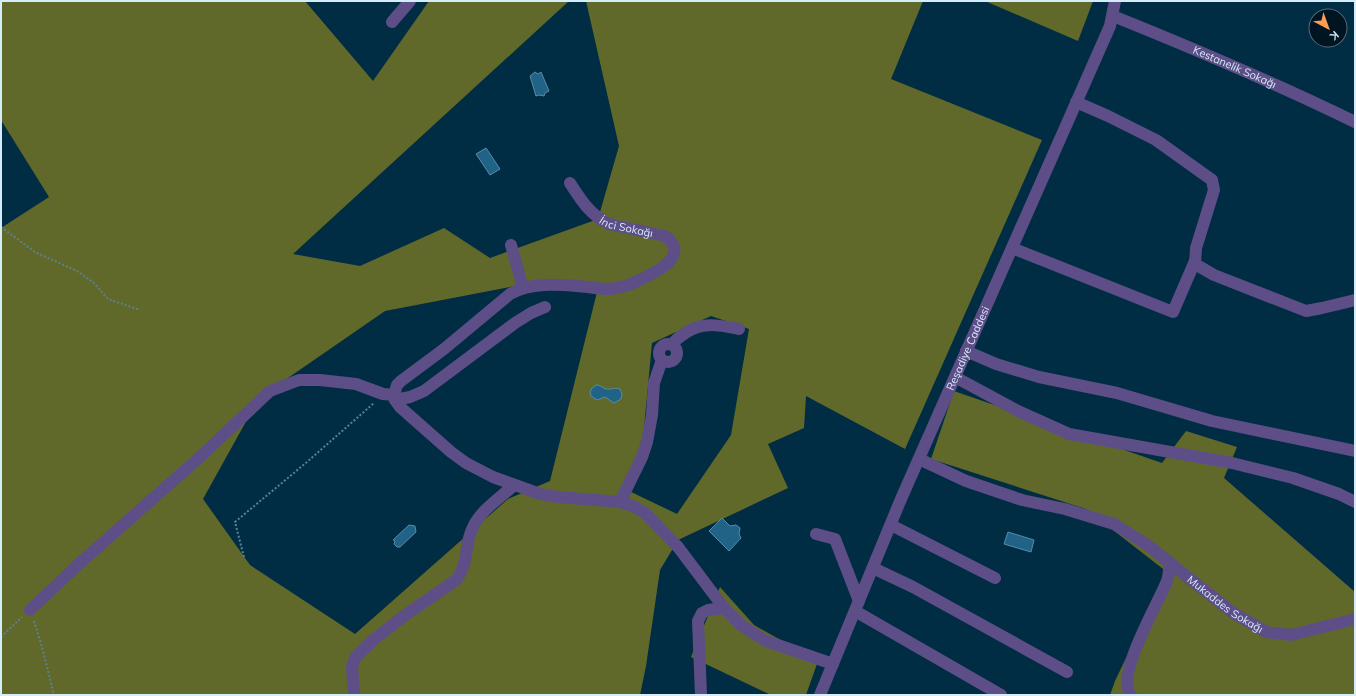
<svg xmlns="http://www.w3.org/2000/svg" width="1356" height="696" font-family="Mulish,sans-serif">
<style>
.forest{fill:#61692a;fill-rule:evenodd}
.water{fill:#206386;stroke:#568ca9}
.lines{fill:none;stroke-linecap:round;stroke-linejoin:round}
.path{stroke:#5d8093;stroke-width:2;stroke-dasharray:2 2;stroke-linecap:butt}
.minor{stroke:#5e4e87;stroke-width:12}
.labels{text-anchor:middle;dominant-baseline:central;stroke-width:3.5;stroke-linejoin:round;paint-order:stroke}
.street-label{font-size:11px;fill:#d5ecfb;stroke:#001421}
</style>
<rect width="100%" height="100%" fill="#002d43"/>
<path class="forest" d="M1,1H305L373,81L429,1H569L293,254L360,266L444,228L490,258L598,219L619,146L586,1H923L891,79L1042,140L905,449L806,396L804,428L768,444L788,488L678,540L660,570L646,666L640,695H1V228L49,197L1,120ZM599,284L550,481L508,499L355,634L250,565L203,499L259,398L385,311L520,285ZM711,316L749,329L731,435L677,514L627,490L643,439L652,343Z
M985,1H1093L1078,41Z
M954,391L1162,463L1186,431L1237,447L1224,478L1355,592V695H1110L1115,681L1167,572L1086,509L931,459Z
M720,587L754,625L818,661L806,695H771L691,657Z"/>
<path class="water" d="M535,72L538,74L541,72L549,91L545,93L544,96L539,95L536,96L530,76Z
M486,148L500,169L490,175L476,154Z
M596,385C601,385 601,387 606,389C610,390 615,387 620,389L622,394L621,399L614,403L605,397L597,400L591,396L590,392L592,388Z
M722,518L730,526L736,525L740,528L739,534L741,538L729,551L709,531Z
M409,525L415,526L416,532L400,547H397L394,544L395,541L393,540Z
M1008,532L1034,540L1031,552L1004,544Z"/>
<g class="lines">
<path class="path" d="M1,227L35,252L77,271L93,282L108,299L140,310
M244,557L235,522L307,462L374,403
M34,621L42,647L54,695
M1,637L22,617"/>
<g class="minor">
<path id="s1" d="M1113,16C1195,49 1275,83 1355,122"/>
<path d="M392,22L410,1"/>
<path d="M1076,102L1108,116L1156,140L1212,180L1214,190L1196,248L1195,264L1214,275L1306,311L1322,308L1355,300"/>
<path id="s2" d="M570,183C581,200 590,215 609,224L665,236C672,241 677,248 673,256C670,264 661,268 655,272C638,281 629,287 609,289C602,289 595,288 588,287C561,285 534,281 510,294L444,349L401,381L397,385L394,395L395,400L400,407L451,452L466,463L493,477L540,494L558,497L620,502L635,507L645,513L678,547L724,608L742,626L766,641L833,664"/>
<path d="M511,245L523,288"/>
<path d="M1012,248L1173,312L1195,261"/>
<circle cx="668" cy="353" r="9"/>
<path d="M672,345C675,340 679,337 684,334C701,321 719,325 739,329"/>
<path d="M966,351L996,364L1039,377L1117,393L1212,421L1355,451"/>
<path d="M955,377L1018,411L1069,434L1232,463L1293,478L1339,494L1355,502"/>
<path d="M395,400L410,397L424,391L515,323L531,313L545,307"/>
<path d="M919,459L966,481L1022,500L1065,509L1114,524L1149,546L1170,563C1169,569 1169,575 1167,581C1159,602 1114,677 1131,695"/>
<path d="M620,502L642,457L647,442L652,415L654,383L662,360"/>
<path d="M891,525L995,578"/>
<path d="M816,534L835,539L859,601"/>
<path id="s3" d="M1170,563L1232,612L1266,632L1291,635L1355,619"/>
<path d="M873,568L913,587L1067,672"/>
<path d="M30,610L81,562L200,457L270,391L299,380H320L356,384L383,394L394,395"/>
<path d="M855,611L1001,695"/>
<path d="M354,695L352,667L355,658L373,640L404,616L456,580C469,565 464,544 473,527C481,510 500,498 514,485"/>
<path d="M701,695L698,621L702,613L708,610L724,608"/>
<path id="s4" d="M820,695L901,499L1110,26L1115,1"/>
</g>
</g>
<g class="labels">
<g class="street-label">
<text stroke="none"><textPath href="#s1" startOffset="132">Kestanelik Sokağı</textPath></text>
<text stroke="none"><textPath href="#s2" startOffset="75">İnci Sokağı</textPath></text>
<text stroke="none"><textPath href="#s4" startOffset="377">Reşadiye Caddesi</textPath></text>
<text stroke="none"><textPath href="#s3" startOffset="69">Mukaddes Sokağı</textPath></text>
</g>
</g>
<rect width="1356" height="696" fill="none" stroke="#d5ecfb" stroke-width="4"/>
<g transform="translate(1328 28) rotate(139)"><circle r="19" fill="#001421" stroke="#556a78"/>
<path d="M0-3L7 15L0 10L-7 15Z" fill="#fc9d54"/>
<text y="-6" font-size="11" font-weight="bold" text-anchor="middle" fill="#d5ecfb">K</text>
</g>
</svg>
